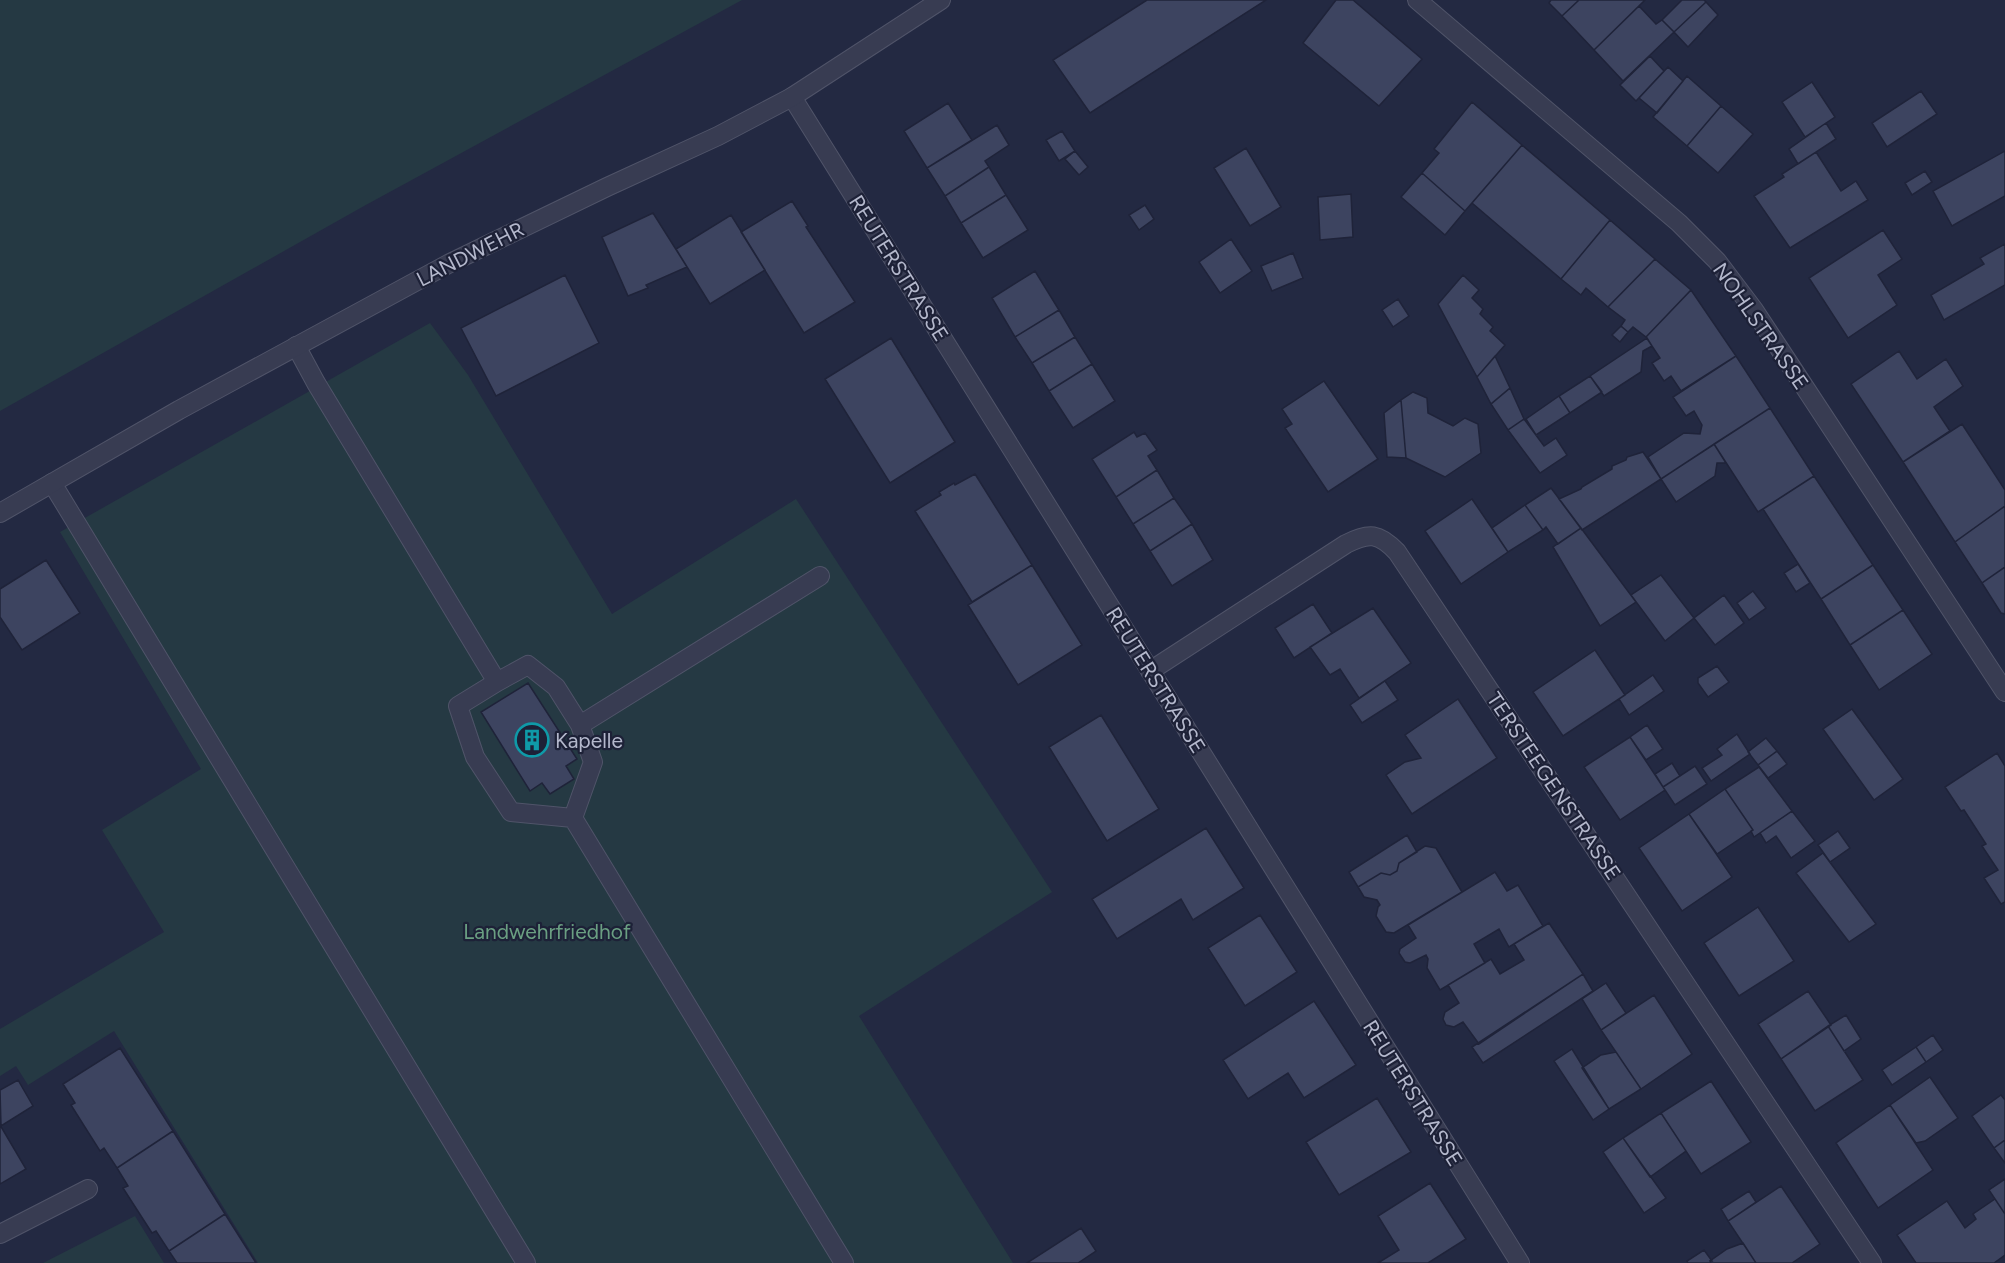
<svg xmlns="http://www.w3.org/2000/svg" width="2005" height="1263" font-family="Figtree,sans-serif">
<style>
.green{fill:#253943}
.building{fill:#3d4460;stroke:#1f2339;stroke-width:1.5}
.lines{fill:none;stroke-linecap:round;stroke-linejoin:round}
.service-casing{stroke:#505469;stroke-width:20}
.minor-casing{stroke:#505469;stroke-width:20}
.tertiary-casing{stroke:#505469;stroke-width:20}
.service{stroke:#383c52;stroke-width:18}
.minor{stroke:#383c52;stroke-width:18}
.tertiary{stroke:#383c52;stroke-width:18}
.labels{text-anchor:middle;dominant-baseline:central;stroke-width:4.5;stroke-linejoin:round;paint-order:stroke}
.street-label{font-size:21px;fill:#b4b8cc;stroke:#1d2137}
.poi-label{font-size:21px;fill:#b4b8cc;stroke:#1d2137;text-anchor:start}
.park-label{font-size:21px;fill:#6a9f82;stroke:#1d2137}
</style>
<rect width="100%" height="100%" fill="#232942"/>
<path class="green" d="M0,0H742L364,206L0,411Z
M430,323L468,375L612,614L796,499L1052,892L859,1016L1013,1263H258L114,1031L28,1085L16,1066L0,1076V1029L164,932L102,830L201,769L60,532Z
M135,1216L164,1263H43Z"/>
<path class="building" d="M1147,0H1266L1090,113L1053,60Z
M1336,0H1353L1422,59L1379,106L1303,43Z
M1551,0H1579L1562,16L1549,3Z
M1579,0H1645L1594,50L1562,16Z
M1682,0H1704L1706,2L1674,32L1662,20Z
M1706,2L1718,15L1688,47L1674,32Z
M1639,6L1656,24L1662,20L1674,32L1623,81L1594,50Z
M1650,56L1664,71L1636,101L1620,85Z
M1668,67L1683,81L1657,113L1639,98Z
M1687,76L1721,106L1687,146L1653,117Z
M1812,82L1835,117L1805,137L1782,102Z
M1921,91L1937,114L1887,147L1872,123Z
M1472,102L1522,145L1465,211L1422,173L1439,153L1434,149Z
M948,103L972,140L927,168L904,131Z
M1721,106L1753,134L1718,173L1687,146Z
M1826,123L1836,139L1798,164L1789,149Z
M997,125L1009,145L985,161L989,167L945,196L927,168Z
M1062,131L1075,151L1059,161L1046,140Z
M1522,145L1610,220L1561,279L1472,203Z
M1246,148L1281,207L1250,226L1214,168Z
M1075,151L1088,167L1079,175L1065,159Z
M2005,151V196L1952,226L1933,191Z
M1816,152L1841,191L1856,181L1868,200L1790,248L1754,196L1784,177L1782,174Z
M989,167L1006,195L961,223L945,196Z
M1925,171L1932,182L1912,195L1905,183Z
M1422,173L1465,211L1445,235L1401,197Z
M1351,194L1353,237L1320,240L1318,197Z
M1006,195L1028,230L983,258L961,223Z
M792,201L808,226L806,227L855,302L804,333L741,232Z
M1145,205L1154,219L1139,230L1129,215Z
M653,213L687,267L646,285L648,288L628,296L602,237Z
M731,215L765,270L710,304L676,249Z
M1610,220L1655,259L1608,307L1586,288L1581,295L1561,279Z
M1883,230L1902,259L1878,275L1897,305L1848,338L1809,278Z
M1231,239L1252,271L1220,293L1199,262Z
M2005,244V285L1944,320L1931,295L1984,264L1980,258Z
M1293,253L1303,278L1272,291L1261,266Z
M1655,259L1691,290L1646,337L1633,327L1628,332L1621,326L1625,320L1608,307Z
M1035,271L1059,310L1015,337L992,298Z
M565,275L599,343L496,396L461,328Z
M1463,275L1479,290L1472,298L1483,309L1480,314L1493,327L1490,331L1505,345L1477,377L1438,304Z
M1691,290L1736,356L1681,391L1671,376L1664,381L1652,363L1660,358L1646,337Z
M1398,299L1409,316L1393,327L1382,310Z
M1059,310L1075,337L1032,363L1015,337Z
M1621,326L1628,332L1620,342L1612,335Z
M1075,337L1092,364L1049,391L1032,363Z
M891,338L955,442L890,483L825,379Z
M1647,338L1652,346L1643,351L1641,372L1604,396L1590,376Z
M1899,351L1917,379L1946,359L1963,386L1934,407L1950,431L1903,462L1851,384Z
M1495,356L1510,388L1491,404L1477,377Z
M1736,356L1770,408L1661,479L1648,457L1684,433L1700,434L1702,425L1694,411L1686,416L1673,397Z
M1092,364L1115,401L1073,428L1049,391Z
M1590,376L1602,392L1570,413L1559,396Z
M1324,381L1378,459L1328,492L1285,428L1292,424L1282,409Z
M1510,388L1524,419L1508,430L1491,404Z
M1413,392L1427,398L1428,413L1453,426L1465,418L1478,424L1481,453L1445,477L1406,458L1401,400Z
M1559,396L1570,413L1536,435L1526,419Z
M1401,400L1406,458L1387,457L1384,413Z
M1770,408L1814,476L1758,512L1714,444Z
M1524,419L1544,446L1556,438L1567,455L1540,473L1508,430Z
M1962,424L2005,490V506L1955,542L1903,462Z
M1134,432L1137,437L1145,433L1157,450L1148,456L1157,470L1116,497L1092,459Z
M1714,444L1726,463H1717L1715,476L1676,502L1661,479Z
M1643,452L1661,479L1582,530L1559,499L1581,489L1582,487L1612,469V466L1626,460L1627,457Z
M1157,470L1174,498L1133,524L1116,497Z
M975,474L1032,565L972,602L915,511L941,495L939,492L954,483L955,485Z
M1814,476L1873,565L1821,599L1763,509Z
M1551,488L1581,528L1558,544L1546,527L1543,530L1525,505Z
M1174,498L1192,524L1150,551L1133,524Z
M1472,499L1508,552L1461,584L1425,531Z
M1525,505L1543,530L1508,552L1492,528Z
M2005,506V567L1982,583L1955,542Z
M1192,524L1213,560L1172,586L1150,551Z
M1581,528L1636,602L1600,626L1553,547Z
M46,560L80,613L22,650L0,617V589Z
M1798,564L1810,583L1796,592L1784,573Z
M1032,565L1082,645L1018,685L968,605Z
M1873,565L1903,610L1850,645L1821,599Z
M2005,567V614L2001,613L1982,583Z
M1661,575L1694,618L1665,641L1631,595Z
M1753,591L1766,608L1749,620L1737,603Z
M1724,595L1744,623L1715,645L1694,618Z
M1313,604L1332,633L1294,658L1275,628Z
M1373,608L1411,663L1359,698L1340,669L1330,675L1310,647Z
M1903,610L1932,654L1879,690L1850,645Z
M1595,650L1625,695L1563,736L1533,692Z
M1717,666L1729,682L1708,697L1698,683V678Z
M1653,675L1664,691L1629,715L1619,699Z
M1385,681L1398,700L1362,723L1350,705Z
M528,683L577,759L566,766L574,779L550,794L542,783L530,791L481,712Z
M1458,699L1497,758L1412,814L1386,775L1405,762L1421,758L1405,735Z
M1852,709L1903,779L1874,800L1823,729Z
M1101,715L1159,809L1107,841L1049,747Z
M1647,725L1663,749L1646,760L1630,737Z
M1737,734L1750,754L1711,781L1702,768L1722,755L1717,749Z
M1630,737L1665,790L1620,820L1584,767Z
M1766,738L1777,751L1758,765L1748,752Z
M1777,751L1787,764L1768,778L1758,765Z
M1997,753L2005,766V902L2001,904L1984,878L1998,870L1982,846L1986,844L1964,810L1961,811L1945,787Z
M1672,763L1680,776L1663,787L1655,774Z
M1695,766L1707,784L1675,805L1663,787Z
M1759,767L1792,811L1754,837L1751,831L1753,830L1725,789Z
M1725,789L1753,830L1717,854L1689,814Z
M1792,811L1815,841L1791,858L1776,836L1766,843L1760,833Z
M1689,814L1732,877L1682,911L1639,848Z
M1206,828L1244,888L1193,920L1181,899L1117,939L1092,899Z
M1838,831L1850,848L1830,862L1818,845Z
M1407,835L1417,852L1399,863L1397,871L1390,875L1381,873L1358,887L1349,872Z
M1425,846L1436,848L1462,892L1394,933L1386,932L1376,916L1378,907L1380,905L1377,900L1364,897L1358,887L1381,873L1390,875L1397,871L1399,863Z
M1823,853L1876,924L1849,942L1796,873Z
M1495,872L1507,891L1518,885L1543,926L1509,947L1499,929L1474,944L1485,963L1440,990L1427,968L1428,959L1426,955L1410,963L1405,962L1399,953L1400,949L1416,938L1408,925Z
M1758,907L1794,961L1739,996L1704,943Z
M1260,915L1297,972L1245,1006L1208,948Z
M1549,923L1583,974L1479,1044L1463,1022L1454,1027L1446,1025L1443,1019L1445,1012L1459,1003L1448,985L1491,959L1500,974L1524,960L1514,944Z
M1583,974L1593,991L1483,1063L1472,1047Z
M1606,983L1626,1013L1601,1030L1582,999Z
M1808,991L1831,1025L1781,1059L1758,1024Z
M1654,995L1692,1054L1641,1089L1601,1030Z
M1314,1001L1356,1065L1304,1098L1288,1073L1248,1099L1223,1060Z
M1846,1015L1861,1039L1844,1051L1828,1026Z
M1828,1026L1863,1080L1815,1111L1781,1059Z
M1933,1035L1943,1050L1926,1062L1916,1047Z
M1916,1047L1926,1062L1892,1085L1882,1070Z
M120,1048L173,1131L117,1168L104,1148L100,1151L71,1105L75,1103L63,1084Z
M1572,1049L1609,1109L1593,1120L1554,1061Z
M1616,1052L1641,1089L1609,1109L1582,1068L1601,1055Z
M1930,1077L1958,1118L1925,1141L1916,1143L1890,1105Z
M18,1080L33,1106L1,1126L0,1090Z
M1711,1081L1751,1142L1701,1174L1661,1113Z
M2001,1095L2005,1100V1140L1994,1148L1972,1116Z
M1377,1098L1411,1152L1339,1195L1306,1142Z
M1890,1105L1933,1170L1878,1208L1836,1143Z
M1661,1113L1686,1151L1650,1177L1623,1138Z
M0,1125L26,1169L0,1184Z
M173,1131L225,1214L169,1251L156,1231L152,1233L123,1188L128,1186L117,1168Z
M1623,1138L1666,1198L1644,1213L1603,1152Z
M2005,1140V1163L1994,1148Z
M2005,1179V1214L1989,1190Z
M1430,1183L1466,1239L1428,1263H1378L1399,1250L1378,1216Z
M1781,1186L1820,1244L1792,1263H1756L1728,1221Z
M1749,1191L1756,1202L1728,1221L1721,1209Z
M1995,1199L2005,1214V1255L1994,1263H1916L1897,1235L1947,1201L1965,1228L1976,1219L1973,1214Z
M225,1214L256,1263H177L169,1251Z
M1081,1228L1096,1251L1078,1263H1027Z
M1743,1243L1756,1263H1711L1710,1261L1727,1249Z
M1704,1250L1712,1261H1710L1711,1263H1688L1687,1261Z"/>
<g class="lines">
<defs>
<path id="service" d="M296,346L316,383L497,682L458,706L475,757L511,812L573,818
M52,483L526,1263
M497,682L528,665L556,687L580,725L593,762L573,818L844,1263
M580,725L820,576"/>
<path id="minor" d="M1417,0L1679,223L1717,261L1754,310L2005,692
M792,97L1520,1263
M1150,671L1346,544C1369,532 1379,533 1397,552L1872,1263
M0,1234L88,1189"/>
<path id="tertiary" d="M0,513L179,410L450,263L607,187L718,136L792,97L941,0"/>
</defs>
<use href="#service" class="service-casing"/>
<use href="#minor" class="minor-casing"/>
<use href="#tertiary" class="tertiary-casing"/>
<use href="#service" class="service"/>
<use href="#minor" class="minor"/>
<use href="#tertiary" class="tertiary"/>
</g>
<defs>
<symbol id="building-ring" viewBox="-11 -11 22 22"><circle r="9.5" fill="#1d2137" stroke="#0f9aa8" stroke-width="1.5"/><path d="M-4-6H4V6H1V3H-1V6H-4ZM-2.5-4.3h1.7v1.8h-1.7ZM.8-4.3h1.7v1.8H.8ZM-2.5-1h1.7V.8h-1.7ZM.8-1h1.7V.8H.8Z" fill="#0f9aa8"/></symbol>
</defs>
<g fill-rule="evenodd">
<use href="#building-ring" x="513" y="721" width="38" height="38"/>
</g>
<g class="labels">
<g class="street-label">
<text transform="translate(470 254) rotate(-27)">LANDWEHR</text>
<text transform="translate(899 268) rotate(58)">REUTERSTRASSE</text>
<text transform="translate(1761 326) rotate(55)">NOHLSTRASSE</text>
<text transform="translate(1156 680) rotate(58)">REUTERSTRASSE</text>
<text transform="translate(1554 786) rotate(56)">TERSTEEGENSTRASSE</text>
<text transform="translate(1413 1093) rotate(58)">REUTERSTRASSE</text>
</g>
<g class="poi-label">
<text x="555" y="740">Kapelle</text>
</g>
<g class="park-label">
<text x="547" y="931">Landwehrfriedhof</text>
</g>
</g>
</svg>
